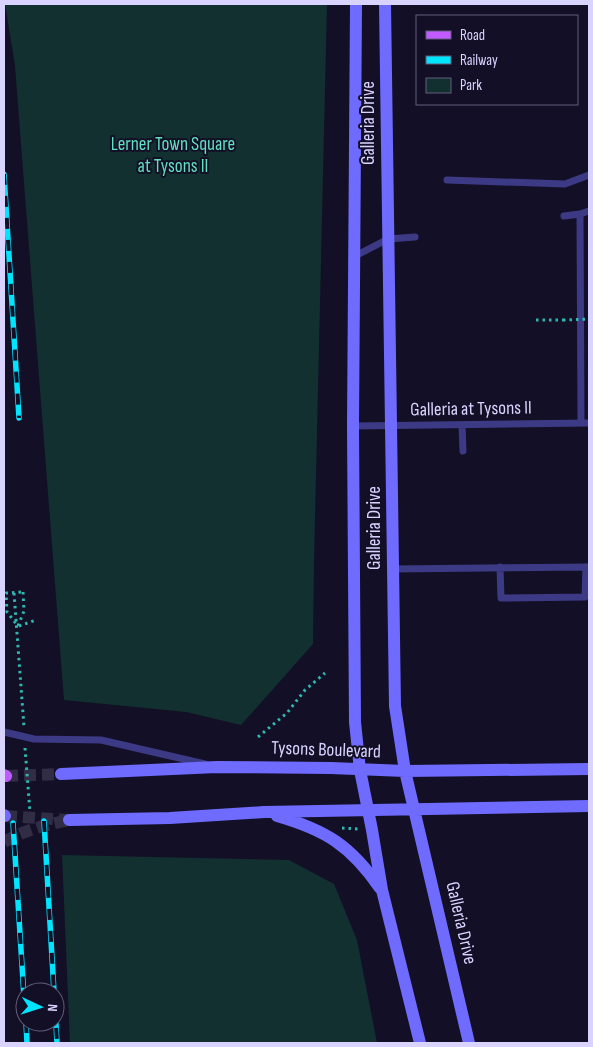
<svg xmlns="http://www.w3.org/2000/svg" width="593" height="1047" font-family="'Sofia Sans Condensed',sans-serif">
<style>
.green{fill:#12302f}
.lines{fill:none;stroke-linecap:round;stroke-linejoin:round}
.secondary-tunnel{stroke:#312d47;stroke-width:12;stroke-dasharray:12 6;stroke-linecap:butt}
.primary-tunnel{stroke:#312d47;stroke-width:12;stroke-dasharray:12 6;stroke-linecap:butt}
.path{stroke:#2fb8b0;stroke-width:3;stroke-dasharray:2.5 4;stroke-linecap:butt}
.lane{stroke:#3d3a85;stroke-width:7}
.secondary{stroke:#6f6bff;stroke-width:12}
.primary{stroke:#c25bff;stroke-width:12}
.rail-casing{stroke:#00e5ff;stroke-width:5.5}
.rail{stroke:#130f26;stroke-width:4;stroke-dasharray:11;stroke-linecap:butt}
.path-bridge{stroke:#2fb8b0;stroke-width:3;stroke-dasharray:2.5 4;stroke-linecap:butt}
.labels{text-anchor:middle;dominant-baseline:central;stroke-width:4;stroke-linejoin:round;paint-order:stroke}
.street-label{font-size:19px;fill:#d9d4ff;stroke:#130f26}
.park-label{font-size:19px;fill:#5fe0c0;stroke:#130f26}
</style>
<rect width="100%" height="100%" fill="#130f26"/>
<path class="green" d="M5,4H327L314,561L313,644L241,725L186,712L64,700L15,66Z
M62,855L289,860L334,884L357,940L377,1043H70Z"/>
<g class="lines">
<path class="secondary-tunnel" d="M6,776L61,774
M5,816L69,820"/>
<path class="primary-tunnel" d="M4,842C24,830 46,825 69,820"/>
<path class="path" d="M536,320H563
M23,592L24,611L18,626L7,612L6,593Z
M14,593L24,727
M19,626L36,620
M258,737L287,713L305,690L325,673
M25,748L30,812
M342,828L358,829"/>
<path class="lane" d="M447,180L565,184L589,175
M564,216L580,214
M355,256L388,239L415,237
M581,423L580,214L589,211
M462,425L463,451
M353,426L589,423
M500,567L501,598L585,597L586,567
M392,569L589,567
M4,732L34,739L101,740L205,764"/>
<path class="secondary" d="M356,4L353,426L355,722L360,770L372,830L382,890L420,1043
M385,4L395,706L405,771L469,1043
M61,774L217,767L331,768L405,771L589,769
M4,815L5,816
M277,816C326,830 351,846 380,888
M69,820L170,818L264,812L589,806"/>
<path class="primary" d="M4,775L6,776"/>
<defs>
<path id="rail" d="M4,174L19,418
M44,821L54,992
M13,823L25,1013
M55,1006L57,1043
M26,1022L27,1043"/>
</defs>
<use href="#rail" class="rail-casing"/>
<use href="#rail" class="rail"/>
<path class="path-bridge" d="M563,320L589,319"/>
</g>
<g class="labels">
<g class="street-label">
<text transform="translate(368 123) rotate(-90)">Galleria Drive</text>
<text transform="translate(471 409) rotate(-1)">Galleria at Tysons II</text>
<text transform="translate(374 528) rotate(-90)">Galleria Drive</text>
<text transform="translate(326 750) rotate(2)">Tysons Boulevard</text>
<text transform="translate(461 923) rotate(77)">Galleria Drive</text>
</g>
<g class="park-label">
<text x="173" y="144">Lerner Town Square<tspan x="173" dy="22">at Tysons II</tspan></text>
</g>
</g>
<rect width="593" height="1047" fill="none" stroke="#d9d4ff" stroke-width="10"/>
<rect x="416" y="15" width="162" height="90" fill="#130f26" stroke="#625e7d"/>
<rect x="426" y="31" width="25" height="8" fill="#c25bff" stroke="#625e7d"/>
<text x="460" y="40" font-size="15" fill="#d9d4ff">Road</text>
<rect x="426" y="56" width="25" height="8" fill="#00e5ff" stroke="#625e7d"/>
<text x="460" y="65" font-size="15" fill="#d9d4ff">Railway</text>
<rect x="426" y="78" width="25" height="15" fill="#12302f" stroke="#625e7d"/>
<text x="460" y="90" font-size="15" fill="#d9d4ff">Park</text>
<g transform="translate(40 1007) rotate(94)"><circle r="24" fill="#130f26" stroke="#625e7d"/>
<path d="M0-4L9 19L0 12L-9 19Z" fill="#00e5ff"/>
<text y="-8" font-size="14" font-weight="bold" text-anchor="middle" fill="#d9d4ff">N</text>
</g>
</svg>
